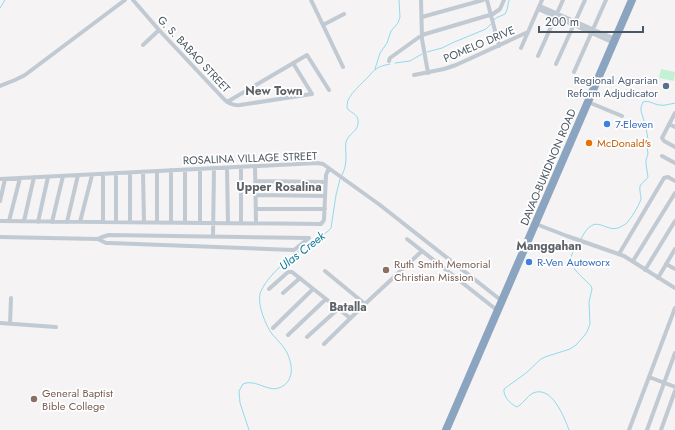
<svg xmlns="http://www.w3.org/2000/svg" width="675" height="430" font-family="Jost,sans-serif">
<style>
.green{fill:#c3f1d5}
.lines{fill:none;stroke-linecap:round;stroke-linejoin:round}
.stream{stroke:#90daee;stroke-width:1}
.street{stroke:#c1cad2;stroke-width:4}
.highway{stroke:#8ba5c1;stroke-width:8}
.service-dot{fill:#5c6f8a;stroke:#fff;stroke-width:1.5}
.shop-dot{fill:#3f7fe0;stroke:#fff;stroke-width:1.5}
.food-dot{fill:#e8710a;stroke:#fff;stroke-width:1.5}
.education-dot{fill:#8d6e63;stroke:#fff;stroke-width:1.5}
.labels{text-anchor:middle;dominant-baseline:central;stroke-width:3.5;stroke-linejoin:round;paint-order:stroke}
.street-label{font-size:11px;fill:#4a5661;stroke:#fff}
.service-label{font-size:11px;fill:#4e5e75;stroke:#fff;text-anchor:end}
.shop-label{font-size:11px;fill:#366cbe;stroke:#fff;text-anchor:start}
.food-label{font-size:11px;fill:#c56008;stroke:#fff;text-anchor:start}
.education-label{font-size:11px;fill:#785e54;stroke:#fff;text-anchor:start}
.neighbourhood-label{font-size:12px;font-weight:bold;fill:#5f6368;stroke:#fff}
.water-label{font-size:12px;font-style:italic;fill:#0c7c9b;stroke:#fff}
</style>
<rect width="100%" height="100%" fill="#f5f3f3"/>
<path class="green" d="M661,69L675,72L674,81L659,78Z"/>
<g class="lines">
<path class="stream" d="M0,8L5,0
M494,20L496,18L505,14L507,10L509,0
M427,52L442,48L452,43L486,29L491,24
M395,63L410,61L422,54
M375,69L380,53L387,43L391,31L398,23L400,17L399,0
M342,175C345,169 346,164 346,157C346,152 345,146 346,142C348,134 357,132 358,124C360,111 346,114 347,105C347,95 363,83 369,76C371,74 373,71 376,69C380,66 385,65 390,64
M581,239C596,208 606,237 622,226C624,225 628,223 629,220C633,216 640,203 641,199C641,194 639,190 640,186C641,183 646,181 648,177L646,164V160L648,154L647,146L648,140L646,127L641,111V107L643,102C649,100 653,104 659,105C664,106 670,104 675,103
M249,430L240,403L239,391L243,384C257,378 269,395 283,386C297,377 291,356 282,345C279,341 275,338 272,334C265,324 256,302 261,291C270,272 296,252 314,240C320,236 326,234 331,228L336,195L340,179
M569,430C564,417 552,385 533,393C527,396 523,404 517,407C510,404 503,396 504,389L526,373L541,359L545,357L570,349L576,345L584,336L587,332L590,324L589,302L592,289L591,286C585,279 568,267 571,257C572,253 575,249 578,245"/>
<path class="street" d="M133,0L159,30L221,96C226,102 232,106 240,105L312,94L293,63
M311,0L343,67
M421,0L422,39L428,73
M487,0L499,46
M540,6L615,39
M538,9L614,43
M422,17L483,0
M323,25L344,14
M143,45L159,30
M521,48L542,0
M538,56L563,0
M389,61L390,58L422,35L493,14L500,9L504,0
M556,64L585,0
M574,72L606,0
M414,75L444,69L456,65L528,32
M0,86L15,80L25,75L125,0
M227,102L307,55L329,90
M588,102L622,116
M675,113L662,138L664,141L675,147
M669,124L675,127
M662,156L675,163
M255,166L256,223
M241,167V223
M227,168L228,223
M200,169V223
M171,170V223
M185,170V223
M157,171V223
M143,172L144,222
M116,173V222
M130,173V222
M103,174V222
M0,179L317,163L323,164L380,205L502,301
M255,181L326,182
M256,195L325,196
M0,201L5,179
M256,209H325
M0,221L321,224L324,220L326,175L329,168
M9,221L20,178
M24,221L34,177
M38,222L48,177
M52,222L63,176
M67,222L78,175
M80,222L92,175
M536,224L567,236L624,256L675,288
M213,236L214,168
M0,237L98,239L106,243H110L294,250L309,238
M98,239L102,237L109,235L309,238
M407,239L498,311
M619,254L664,178L668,177L675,181
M633,261L675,193
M666,264L675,269
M645,270L675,221
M325,271L365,304
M658,278L675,249
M269,289L288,272H292L350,318
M283,293L300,278
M0,323L56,327
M10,324L11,298
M273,328L313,289
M288,335L326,299
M307,337L338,309
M324,344L365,304L422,251
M649,377L675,387
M629,430L675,308
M647,430L675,353
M661,430L675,391"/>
<path class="highway" d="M446,430L632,0"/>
</g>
<circle class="service-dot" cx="666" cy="86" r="4"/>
<g class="shop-dot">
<circle cx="607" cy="124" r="4"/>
<circle cx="529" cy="262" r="4"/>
</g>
<circle class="food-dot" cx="589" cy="143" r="4"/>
<g class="education-dot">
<circle cx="386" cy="270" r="4"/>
<circle cx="34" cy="399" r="4"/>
</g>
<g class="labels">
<g class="street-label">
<text transform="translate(479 44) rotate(-23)">POMELO DRIVE</text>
<text transform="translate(194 54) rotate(47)">G. S. BABAO STREET</text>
<text transform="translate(250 158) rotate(-2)">ROSALINA VILLAGE STREET</text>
<text transform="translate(548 167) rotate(-67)">DAVAO-BUKIDNON ROAD</text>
</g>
<g class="service-label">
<text x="658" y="80">Regional Agrarian<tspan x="658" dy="13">Reform Adjudicator</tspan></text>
</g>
<g class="shop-label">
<text x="615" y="124">7-Eleven</text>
<text x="537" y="262">R-Ven Autoworx</text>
</g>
<g class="food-label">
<text x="597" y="143">McDonald's</text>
</g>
<g class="education-label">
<text x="394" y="264">Ruth Smith Memorial<tspan x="394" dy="13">Christian Mission</tspan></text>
<text x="42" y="393">General Baptist<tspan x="42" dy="13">Bible College</tspan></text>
</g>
<g class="neighbourhood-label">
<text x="274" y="91">New Town</text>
<text x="279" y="187">Upper Rosalina</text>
<text x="549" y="246">Manggahan</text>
<text x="348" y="307">Batalla</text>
</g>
<g class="water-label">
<text transform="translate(302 251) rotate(-38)">Ulas Creek</text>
</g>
</g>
<path d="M539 26v6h104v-6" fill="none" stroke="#4a5661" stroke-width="2"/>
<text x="545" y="26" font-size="12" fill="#4a5661" stroke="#ffffff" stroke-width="3" paint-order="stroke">200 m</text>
</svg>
